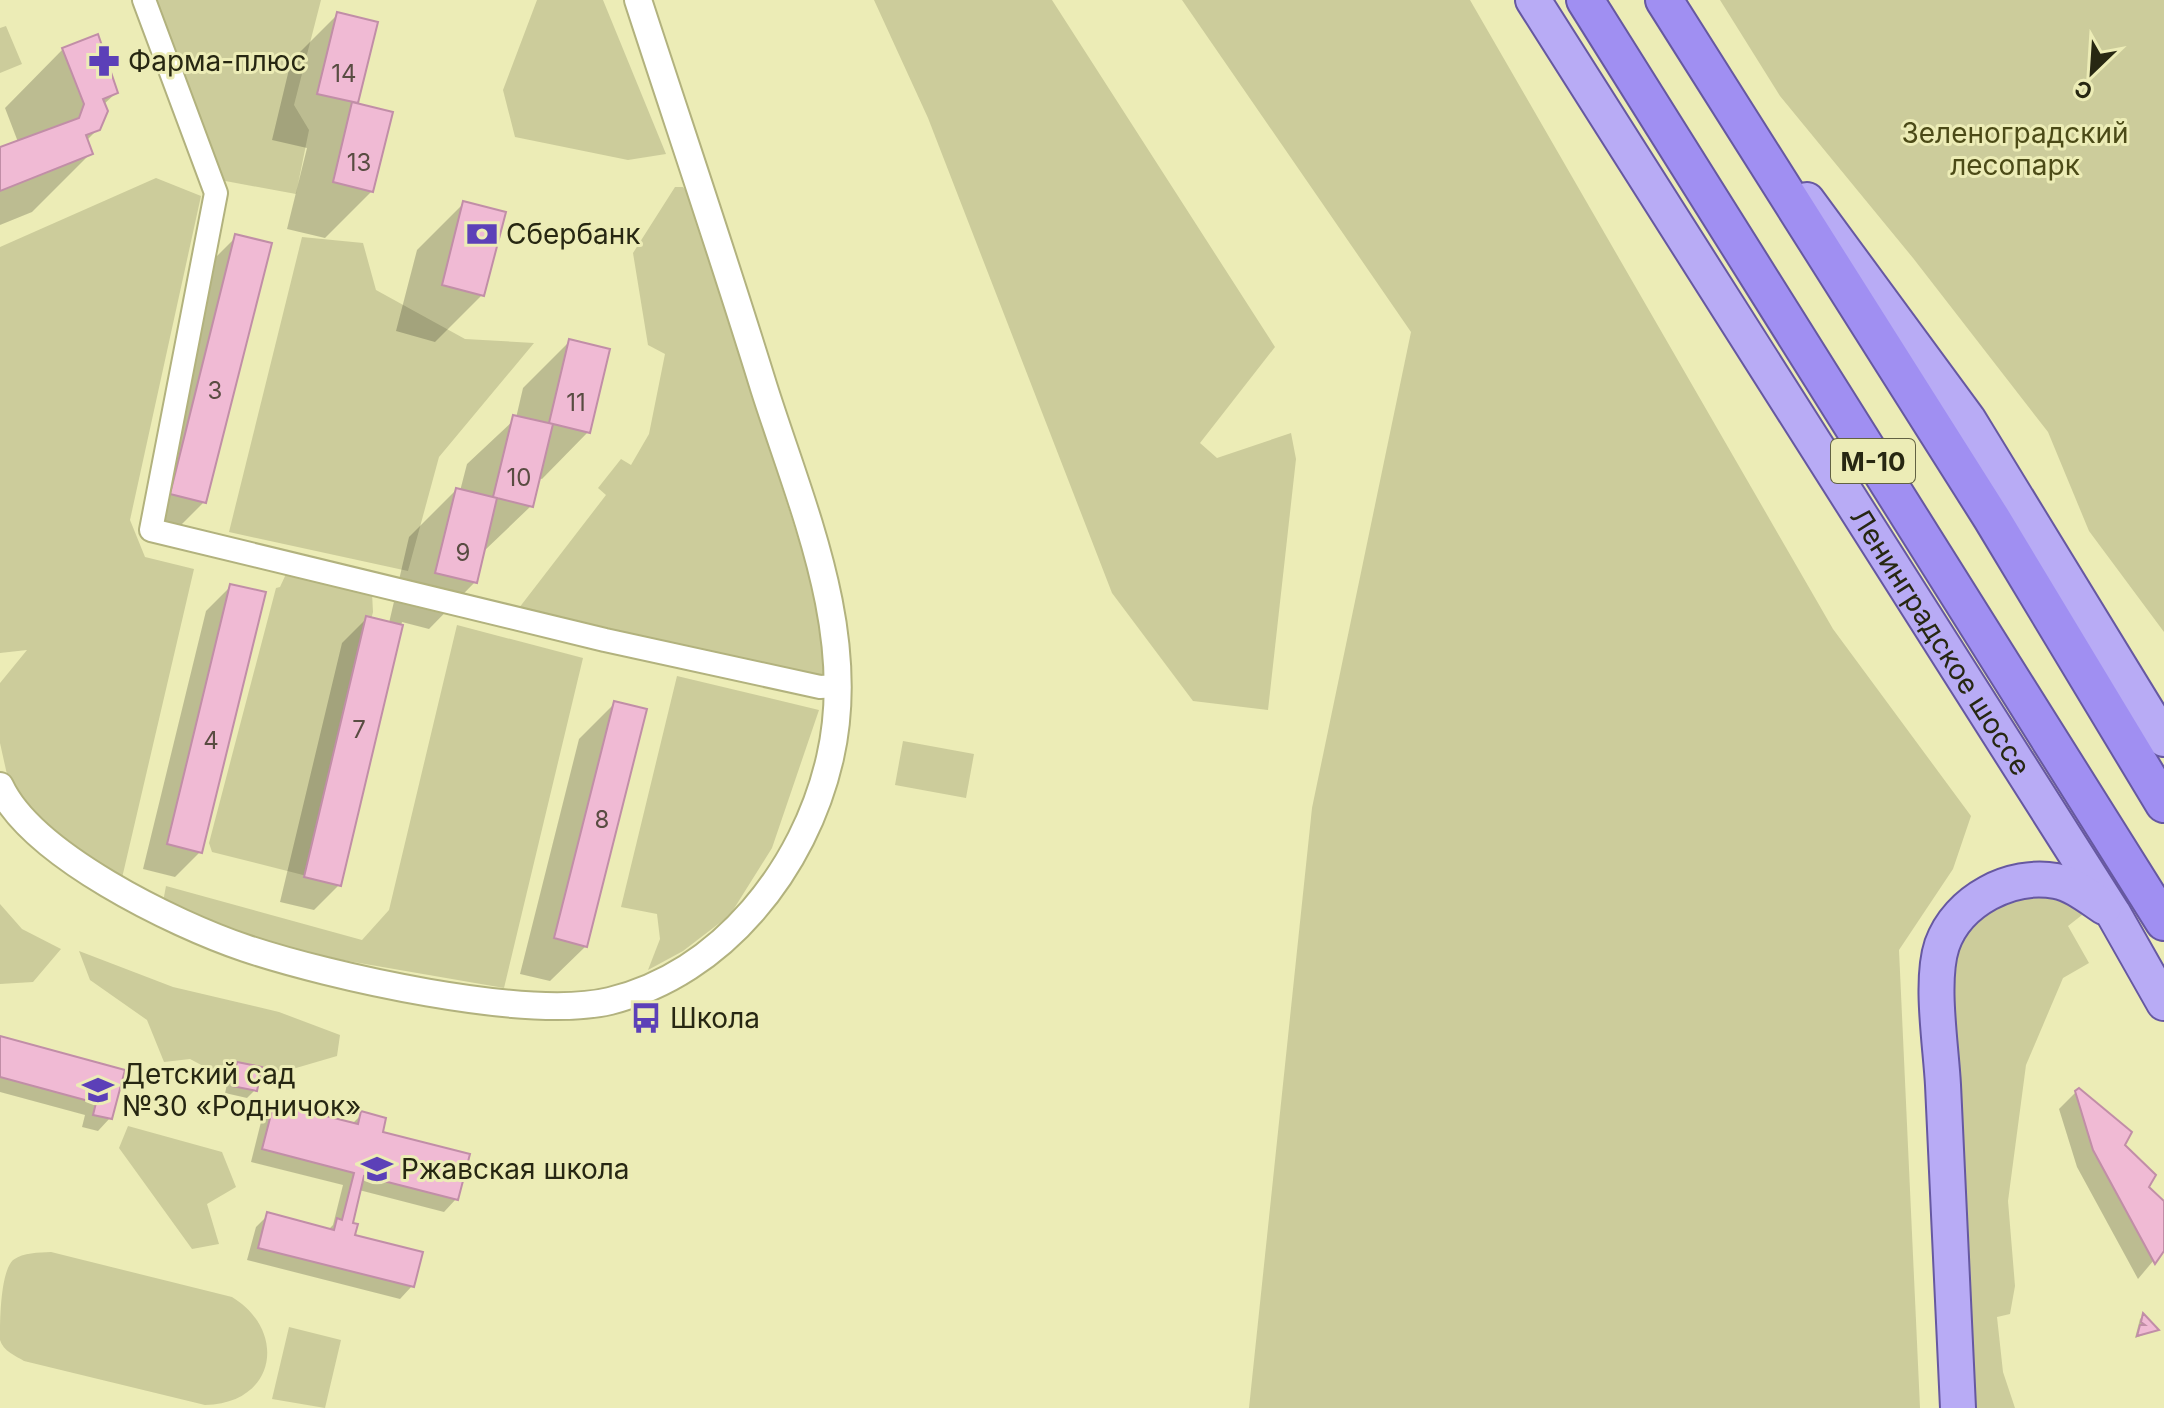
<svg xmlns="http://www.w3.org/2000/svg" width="2164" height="1408" font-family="Inter,sans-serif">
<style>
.green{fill:#cccc9b}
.shadow{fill:#0003}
.building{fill:#f0bad4;stroke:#c18ea7;stroke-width:2}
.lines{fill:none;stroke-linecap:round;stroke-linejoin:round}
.minor-casing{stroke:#b2b27e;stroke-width:26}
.tertiary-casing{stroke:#b2b27e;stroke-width:30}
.primary-casing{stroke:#6658a1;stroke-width:38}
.trunk-casing{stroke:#6658a1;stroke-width:40}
.minor{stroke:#fff;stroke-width:22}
.tertiary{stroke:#fff;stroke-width:26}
.primary{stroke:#b8abf5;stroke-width:34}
.trunk{stroke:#a08ff2;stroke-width:36}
.labels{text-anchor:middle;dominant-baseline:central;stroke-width:6;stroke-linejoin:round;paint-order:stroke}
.number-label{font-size:24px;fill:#594c42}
.shield{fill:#ececb6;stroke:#626243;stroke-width:2}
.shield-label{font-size:26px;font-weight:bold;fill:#272712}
.poi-label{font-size:28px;fill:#272712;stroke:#ececb6;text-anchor:start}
.park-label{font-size:28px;fill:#4b4a17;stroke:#ececb6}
.street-label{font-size:28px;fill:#272712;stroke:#ececb6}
</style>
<rect width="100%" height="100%" fill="#ececb6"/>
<path class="green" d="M151,0H321L294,105L309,130L296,194L220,180Z
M537,0H603L666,154L628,160L515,137L503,90Z
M874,0H1052L1275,347L1200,443L1217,458L1291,433L1296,459L1268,710L1193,701L1112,593L928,118Z
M1182,0H1470L1833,629L1971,816L1953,869L1899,950L1920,1408H1249L1312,808L1411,332Z
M1720,0H2164V632L2089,531L2048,432L1913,258L1780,96Z
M6,26L22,64L0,73V28Z
M156,178L201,196L130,520L145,557L194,569L122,878L36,821L8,779L0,743V683L27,650L0,653V247Z
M675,187H683L689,194L816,595L823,626L825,674L815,681L519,608L606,495L598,488L621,459L631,465L649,434L665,354L648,345L633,253Z
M302,237L363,243L376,290L465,339L534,343L439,457L408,571L229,532Z
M286,574L372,593L373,612L307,876L212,852L209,843L276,588L280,587Z
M457,625L583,658L504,988L284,950L163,902L166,886L362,940L389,910Z
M677,676L819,710L772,848L730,915L683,951L648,970L660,939L657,914L621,907Z
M903,741L974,754L966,798L895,785Z
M2042,891L2071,901L2082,915L2068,926L2089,963L2063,978L2026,1065L2008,1201L2015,1286L2010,1314L1997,1317L2003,1372L2015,1408H1972L1950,972C1973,909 1980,911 2042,891Z
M0,904L22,929L61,949L33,982L0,984Z
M79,951L173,987L279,1012L340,1035L337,1056L296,1068L226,1078L190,1059L164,1062L147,1020L90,980Z
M128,1126L222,1152L236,1187L207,1204L219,1244L192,1249L119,1148Z
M51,1252L232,1297C288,1331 276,1404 205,1405L24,1361C16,1356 3,1351 0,1340C0,1322 0,1273 13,1260C24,1252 38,1253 51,1252Z
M289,1327L341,1340L325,1408L272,1399Z"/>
<path class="shadow" d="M338,14L375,23L356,105L372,191L325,238L287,229L307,148L272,140L291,61Z
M63,49L116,93L103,105L98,129L86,141L91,153L32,212L0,225V149L18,142L5,108Z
M464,203L482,295L435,342L396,331L417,250Z
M236,237L204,502L179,527L146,518L211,262Z
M570,341L588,432L542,479L538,478L531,506L483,552L475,582L429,629L402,622L339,885L314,910L280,902L342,643L367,618L389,623L409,537L456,490L460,491L467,464L516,418L523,388Z
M231,586L200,852L175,877L143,869L206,611Z
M615,703L586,946L550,981L520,974L579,739Z
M0,1038L123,1071L110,1118L98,1131L82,1127L85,1115L0,1092Z
M238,1064L255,1090L247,1098L225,1093L230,1072Z
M2076,1092L2147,1188L2164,1203V1248L2138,1279L2077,1167L2059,1109Z
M274,1105L351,1125L362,1114L456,1199L444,1212L359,1190L350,1224L353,1236L412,1286L400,1299L247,1260L256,1227L268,1215L328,1230L333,1225L343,1185L251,1162L262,1118Z
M2143,1316L2156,1330L2135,1338L2140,1319Z"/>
<path class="building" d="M337,12L378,22L358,103L317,94Z
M98,34L118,93L103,99L108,111L100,130L86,135L93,154L0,191V147L79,118L84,104L62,48Z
M352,102L393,112L373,192L333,182Z
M463,201L506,212L484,296L442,285Z
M235,234L272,243L206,503L170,494Z
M569,339L610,349L590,433L549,423Z
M513,415L553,424L533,507L493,497Z
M456,488L497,498L477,583L435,573Z
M230,584L266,592L202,853L167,844Z
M366,616L403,625L341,886L304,877Z
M614,701L647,709L587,947L554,938Z
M0,1036L125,1070L112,1119L93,1115L96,1103L0,1077Z
M237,1062L262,1067L257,1091L232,1086Z
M2079,1088L2132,1132L2125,1145L2156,1175L2149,1187L2164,1201V1251L2155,1264L2093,1150L2075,1091Z
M274,1103L358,1124L361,1111L386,1118L383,1132L470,1154L458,1200L364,1176L353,1223L358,1224L355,1235L423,1252L414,1287L258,1248L267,1212L334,1230L337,1218L342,1220L354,1173L262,1149Z
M2143,1313L2159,1330L2137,1336L2140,1325H2145L2141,1322Z"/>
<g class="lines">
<defs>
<path id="minor" d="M144,0L216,193L151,530L605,640L820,687L837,686"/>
<path id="tertiary" d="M0,786C32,855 174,924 245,948C328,976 527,1021 610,1001C723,973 805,868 830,758C859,633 801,505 764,388C724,258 680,129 638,0"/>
<g id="primary">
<path id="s1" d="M1533,0L2113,913L2164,1003"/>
<path d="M1807,200L1968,419L2164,739"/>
<path d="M1958,1408C1953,1300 1948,1192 1943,1085C1941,1046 1930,981 1942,945C1958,900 2011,873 2056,881C2073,884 2089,897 2104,907"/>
</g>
<path id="trunk" d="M1585,0L2164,922
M1664,0L1991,517L2164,804"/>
</defs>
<use href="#minor" class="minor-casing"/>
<use href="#tertiary" class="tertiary-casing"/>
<use href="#primary" class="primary-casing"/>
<use href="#trunk" class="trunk-casing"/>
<use href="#minor" class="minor"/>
<use href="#tertiary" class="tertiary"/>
<use href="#primary" class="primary"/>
<use href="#trunk" class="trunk"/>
</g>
<defs>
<symbol id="pharmacy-bare" viewBox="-9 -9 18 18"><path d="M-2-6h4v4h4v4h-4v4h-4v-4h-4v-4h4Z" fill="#5c40b8" stroke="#ececb6" stroke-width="2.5" paint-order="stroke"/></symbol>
<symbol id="bank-bare" viewBox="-9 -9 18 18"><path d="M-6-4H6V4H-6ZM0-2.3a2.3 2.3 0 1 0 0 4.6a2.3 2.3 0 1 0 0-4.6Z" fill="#5c40b8" stroke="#ececb6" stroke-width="2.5" paint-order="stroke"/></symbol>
<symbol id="bus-bare" viewBox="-9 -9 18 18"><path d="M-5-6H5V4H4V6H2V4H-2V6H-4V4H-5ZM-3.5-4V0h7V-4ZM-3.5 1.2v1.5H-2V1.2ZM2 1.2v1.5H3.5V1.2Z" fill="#5c40b8" stroke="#ececb6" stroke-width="2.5" paint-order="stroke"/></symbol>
<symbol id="school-bare" viewBox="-9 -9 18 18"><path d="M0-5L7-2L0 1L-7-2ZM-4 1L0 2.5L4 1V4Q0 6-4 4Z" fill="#5c40b8" stroke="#ececb6" stroke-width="2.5" paint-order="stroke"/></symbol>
</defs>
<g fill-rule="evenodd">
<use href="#pharmacy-bare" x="82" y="39" width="44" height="44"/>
<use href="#bank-bare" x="460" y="212" width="44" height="44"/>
<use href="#bus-bare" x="624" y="996" width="44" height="44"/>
<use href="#school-bare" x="76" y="1068" width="44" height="44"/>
<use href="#school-bare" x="355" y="1147" width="44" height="44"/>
</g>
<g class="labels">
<g class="number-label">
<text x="344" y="73">14</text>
<text x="359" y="162">13</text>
<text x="215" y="390">3</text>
<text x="576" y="402">11</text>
<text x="519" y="477">10</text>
<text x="463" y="552">9</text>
<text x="359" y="729">7</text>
<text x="211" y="740">4</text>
<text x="602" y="819">8</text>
</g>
<rect class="shield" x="1831" y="439" width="84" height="44" rx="6"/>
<g class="shield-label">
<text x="1873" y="461">М-10</text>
</g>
<g class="poi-label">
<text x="128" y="61">Фарма-плюс</text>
<text x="506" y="234">Сбербанк</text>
<text x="670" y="1018">Школа</text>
<text x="122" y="1074">Детский сад<tspan x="122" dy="32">№30 «Родничок»</tspan></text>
<text x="401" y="1169">Ржавская школа</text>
</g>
<g class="park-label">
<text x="2015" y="133">Зеленоградский<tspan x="2015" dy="32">лесопарк</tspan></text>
</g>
<g class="street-label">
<text stroke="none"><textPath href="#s1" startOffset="760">Ленинградское шоссе</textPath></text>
</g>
</g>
<g transform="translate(2092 72) rotate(205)" stroke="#ececb6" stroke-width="6" paint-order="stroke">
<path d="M0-6L14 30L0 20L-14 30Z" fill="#272712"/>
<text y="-12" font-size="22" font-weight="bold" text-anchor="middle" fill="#272712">С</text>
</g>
</svg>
